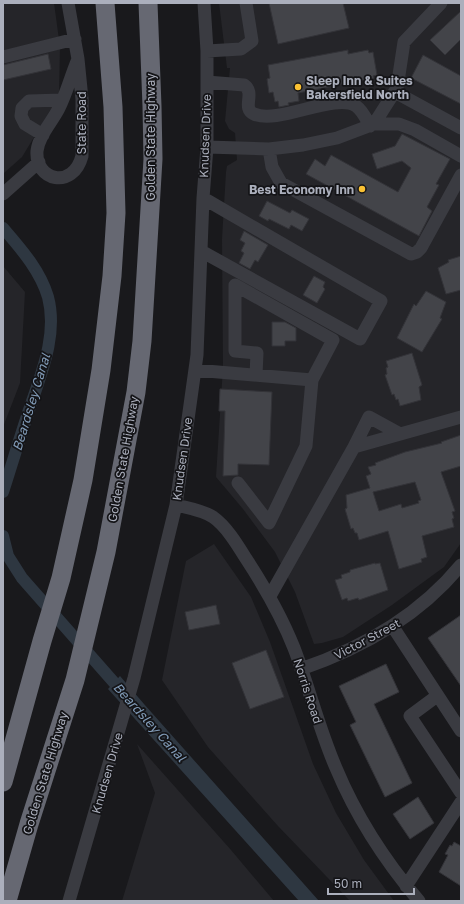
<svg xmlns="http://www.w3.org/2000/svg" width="464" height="904" font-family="'Golos Text',sans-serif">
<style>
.built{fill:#252529}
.water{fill:#2e3741}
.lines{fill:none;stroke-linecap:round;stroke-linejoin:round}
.canal{stroke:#2e3741;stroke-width:12}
.building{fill:#434449;stroke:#333338;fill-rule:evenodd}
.minor{stroke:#3a3b41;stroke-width:13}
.highway{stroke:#666872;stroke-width:19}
.poi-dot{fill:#fac133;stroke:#141417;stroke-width:1.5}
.labels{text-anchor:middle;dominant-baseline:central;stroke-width:3.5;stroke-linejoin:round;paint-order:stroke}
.poi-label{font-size:12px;font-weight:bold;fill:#abafbc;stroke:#141417;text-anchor:start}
.street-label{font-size:12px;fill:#abafbc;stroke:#141417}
.water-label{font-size:13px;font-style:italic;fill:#819bb7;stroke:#141417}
</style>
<rect width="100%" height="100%" fill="#19191c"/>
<path class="built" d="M3,3H54L60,47L59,96L22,157L4,173Z
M219,3H461V543L444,567L392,605L343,637L322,643L314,644L295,592L275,552L243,509L216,477L223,367L222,239L226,172L227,166L237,160L235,133L229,129L225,121L230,68H227Z
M3,266L25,292L20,383L3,427Z
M214,544L251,597L270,642L313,764L336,813L364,860L394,901H350L278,826L208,747L162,680L186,561Z
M137,744L231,850L274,901H122L155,793Z"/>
<path class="water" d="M120,676L144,704L319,901H299L108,689Z"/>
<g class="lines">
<path class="canal" d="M3,228C21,249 40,270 48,297C58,335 41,374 29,410C20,437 12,464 3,492
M3,536L8,556L22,578L125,695"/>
</g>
<path class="building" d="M269,3H343L349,28L278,44Z
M461,11V39L445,55L430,40Z
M348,50V54L368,50L369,53L373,52L377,75L373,76L374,78L298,93L299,101L288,103L289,105L279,107L278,101L275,102L273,92L269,93L267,79L270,78L268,65Z
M48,54L51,69L3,80V65Z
M423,55L461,76V104L411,78Z
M402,134L450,159L436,184L439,185L427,207L432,211L419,236L306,174L315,159L325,166L331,155L398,192L411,168L402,161L377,169L372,154L395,146Z
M267,201L290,213L292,210L309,219L302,231L291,225L289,229L269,219L268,221L259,216Z
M244,231L268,245L258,262L255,260L250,269L239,263L244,253L241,251L245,243L240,240Z
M461,256V290L446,294L438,268L449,262L448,260Z
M314,276L325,282L323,287L325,289L317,303L303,295Z
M426,291L446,302L440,318L442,319L422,352L397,338L414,304L416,306Z
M272,322H285L296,328V341H285V346H272Z
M412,353L422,385L419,387L421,400L400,406L398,399L396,400L394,394L392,395L385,375L387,374L386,368L388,367L386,361Z
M220,389L272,392L269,465L238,464V475L223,476L225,411H219Z
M461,435V466L441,472L455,511L452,512L454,518L452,519L454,527L422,536L427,557L421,559L422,562L399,569L388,531L359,540L357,533H355L353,528L351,529L345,509L347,508L346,495L370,488L366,476L371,474L368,467L376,465L375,463L405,452L442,443L441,442ZM415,482L421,500L418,501L419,503L402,508L401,504L379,511L373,492Z
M375,563V564L380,563L388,590L359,600L358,598L348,601L347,598L342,600L335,580L342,578L341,575L350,572V570Z
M216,605L220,624L189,630L185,612Z
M461,615V686L428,638Z
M266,650L284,697L250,709L232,663Z
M386,664L399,692L374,704L412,783L385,797L350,725L356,722L339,686Z
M418,797L434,823L410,839L393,814Z
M454,842L461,846V886L439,872L448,855L445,854L450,845L452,846Z"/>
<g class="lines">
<path class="minor" d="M68,3L78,59L82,99V156C73,190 35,181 37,151C39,135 52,122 59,108C67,92 71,75 78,59
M207,51L241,49L252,41L246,3
M3,57L75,39
M207,82L244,85C256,93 241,108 254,114C278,125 336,92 356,106C363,111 366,119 370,126
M395,92L461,128
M374,124L397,88L404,42L441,3
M43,135L25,124L21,116L22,108L29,101L62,100
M207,147L269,149L303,145L337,138L374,124H399L415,130L461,156
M269,149L272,167L281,183L411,254L417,252L421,248L461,175
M3,194L39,162
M201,251L360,339L381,301L203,198
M195,370L312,380L306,446L269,523L238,483
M256,375L257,353L235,351V285L333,340L312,380
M354,447L369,417L400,434
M176,505C188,508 202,510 213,517C226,526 237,544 245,557C264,586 281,615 294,648C309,687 319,729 336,768C356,816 385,861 419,901
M270,596L354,447L461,417
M393,627L461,731
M301,669C363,648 419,616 461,565
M437,696L410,716L461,793
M406,886L461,802
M69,901L134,678L176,505L197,355L203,198L207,147V51L204,3"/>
<path class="highway" d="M3,782L42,641L61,578L83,480L101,370L112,276L116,213L113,107L105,3
M7,901L29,824L75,680L106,552L136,392L142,341L153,159L152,106L148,3"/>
</g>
<g class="poi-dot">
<circle cx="298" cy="87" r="4"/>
<circle cx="362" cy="189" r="4"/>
</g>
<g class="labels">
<g class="poi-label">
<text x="306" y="80">Sleep Inn &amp; Suites<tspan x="306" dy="14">Bakersfield North</tspan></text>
<text x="354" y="189" text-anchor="end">Best Economy Inn</text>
</g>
<g class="street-label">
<text transform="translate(81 123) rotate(-90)">State Road</text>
<text transform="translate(205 136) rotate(-88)">Knudsen Drive</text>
<text transform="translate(150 137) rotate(-90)">Golden State Highway</text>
<text transform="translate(123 459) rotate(-80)">Golden State Highway</text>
<text transform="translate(182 459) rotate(-82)">Knudsen Drive</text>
<text transform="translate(367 639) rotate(-28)">Victor Street</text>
<text transform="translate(308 691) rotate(72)">Norris Road</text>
<text transform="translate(45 773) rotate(-73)">Golden State Highway</text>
<text transform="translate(107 773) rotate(-74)">Knudsen Drive</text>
</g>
<g class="water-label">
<text transform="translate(31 402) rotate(-73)">Beardsley Canal</text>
<text transform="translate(150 722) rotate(48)">Beardsley Canal</text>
</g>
</g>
<rect width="464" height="904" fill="none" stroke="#abafbc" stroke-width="8"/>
<path d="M328 888v6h86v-6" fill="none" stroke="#abafbc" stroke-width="2"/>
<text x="334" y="888" font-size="12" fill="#abafbc" stroke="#141417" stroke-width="3" paint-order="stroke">50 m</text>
</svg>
